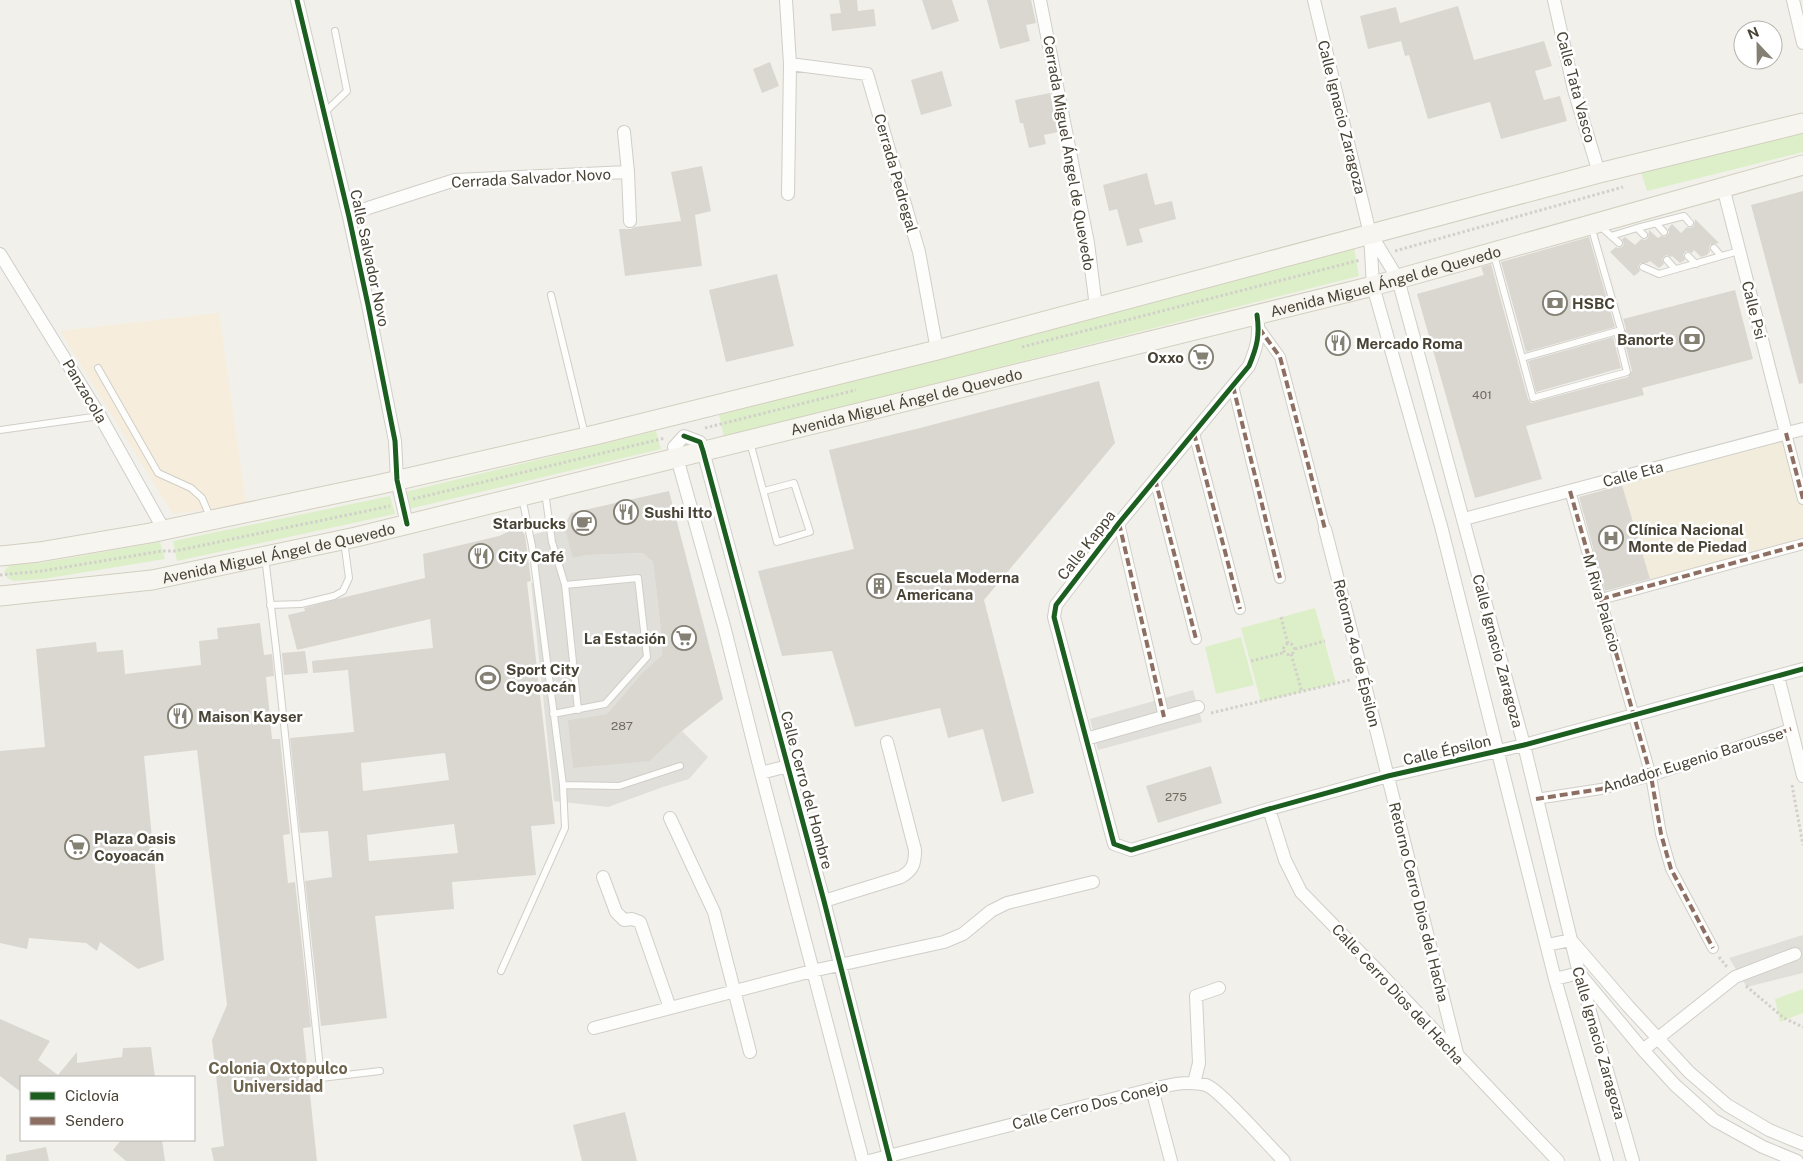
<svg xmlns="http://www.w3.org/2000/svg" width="1803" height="1161" font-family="'Public Sans',sans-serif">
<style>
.commercial{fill:#f6eddc}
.education{fill:#f1ecdc}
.green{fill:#ddefc8}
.parking{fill:#e1dfda}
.building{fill:#dad7d1;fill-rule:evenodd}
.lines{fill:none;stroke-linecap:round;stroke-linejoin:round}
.service-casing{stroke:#d0cec8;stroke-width:8}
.pedestrian-casing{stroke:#d0cec8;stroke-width:12}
.minor-casing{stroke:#d0cec8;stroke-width:14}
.secondary-casing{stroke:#d2cec0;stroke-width:21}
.path{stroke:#d2d0ca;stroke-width:3;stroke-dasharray:2.5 2.5;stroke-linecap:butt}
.service{stroke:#fdfdfc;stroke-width:6}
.pedestrian{stroke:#fdfdfc;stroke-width:10}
.minor{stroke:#fdfdfc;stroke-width:12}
.secondary{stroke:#f7f5ef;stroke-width:19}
.quiet{stroke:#8d6e63;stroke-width:4;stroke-dasharray:8 4;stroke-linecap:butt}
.cycleway-casing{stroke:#fff;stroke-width:8}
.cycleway{stroke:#1b5e20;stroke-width:5}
.labels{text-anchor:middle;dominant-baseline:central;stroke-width:5;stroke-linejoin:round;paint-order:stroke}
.number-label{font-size:12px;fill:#6f6a5e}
.street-label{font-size:15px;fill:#494335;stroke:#fff}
.poi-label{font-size:15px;font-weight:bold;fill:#494335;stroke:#fff;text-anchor:start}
.neighbourhood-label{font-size:16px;font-weight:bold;fill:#6d624b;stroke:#fff}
</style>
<rect width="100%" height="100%" fill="#f2f0ea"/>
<path class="commercial" d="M219,313L246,504L173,514L60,331Z"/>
<path class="education" d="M1786,433L1803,499V544L1651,585L1620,477Z"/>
<path class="green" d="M1803,130V152L1647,191L1641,172Z
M1354,248L1359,276L724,437L719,415Z
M656,431L661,449L409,509L405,492Z
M390,496L395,514L177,561L173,541Z
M160,542L165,559L43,579L14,581L7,578L4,571L11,564L40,563Z
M1315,608L1336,683L1261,702L1241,628Z
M1241,637L1254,685L1216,694L1205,647Z
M1803,989V1013L1780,1022L1775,999Z"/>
<path class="parking" d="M564,526L574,558L588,555L643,553L653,562L660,622L662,655L642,673L607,714L568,720L650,761L682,731L708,757L689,779L663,787L608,807L554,801L531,583L539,581L532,535Z
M1193,690L1202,722L1098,750L1090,719Z
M1803,935V973L1747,987L1729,958Z"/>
<path class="building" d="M839,0H857L858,11L874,9L876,26L832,31L830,14L841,13Z
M922,0H952L959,21L932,30Z
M987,0H1031L1036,23L1026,25L1030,41L1000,49Z
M1458,6L1474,60L1544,41L1552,66L1535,71L1544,100L1560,96L1567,121L1501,139L1490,102L1428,119L1409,55L1405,56L1401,41L1368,49L1360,16L1396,7L1400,23Z
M770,62L779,86L762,93L753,69Z
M942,71L952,106L921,115L911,80Z
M1050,93L1058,132L1044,135L1046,144L1029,148L1023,123H1020L1015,100Z
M702,166L711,211L695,215L702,266L625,276L619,229H631L635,227L681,221L671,172Z
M1147,173L1155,205L1172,201L1176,219L1139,229L1143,242L1127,246L1117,209L1109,211L1103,185Z
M1803,191V383L1799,384L1751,205Z
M1695,219L1719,243L1710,245L1709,248L1710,251L1707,255L1701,257L1694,250L1692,253L1686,251L1683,255L1685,260L1680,263L1672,256L1671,257L1666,255L1662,259L1664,264L1659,268L1650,261L1647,263H1640L1638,267L1640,271L1634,276L1610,252L1616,247L1618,248L1622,247L1624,244L1622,239L1625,237L1635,245L1641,239L1645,240L1648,238L1649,230L1658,238L1661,236L1665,237L1669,233L1668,229L1672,224L1681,233L1687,227L1690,228L1694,226Z
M1599,234L1623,319L1735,290L1753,359L1642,388L1644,395L1526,426L1542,479L1475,498L1417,294L1484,275L1481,267L1491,264L1528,399L1531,403L1628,377L1632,371L1623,335L1626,329Z
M1589,237L1615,327L1526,352L1501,262Z
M777,274L794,346L726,362L709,290Z
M1613,337L1621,368L1536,392L1528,361Z
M1099,381L1115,443L984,600L1034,793L1002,802L983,729L948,738L940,708L855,727L832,651L782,656L758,571L854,549L829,450L920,428Z
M1622,485L1650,579L1605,591L1579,497Z
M669,491L723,699L682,731L650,761L573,768L568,720L607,714L642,673L662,655L660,622L653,562L643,553L588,555L573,558L564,526L571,513Z
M520,529L525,535L531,581L527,582L555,824L531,826L536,875L452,882L454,909L375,916L387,1018L321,1026L305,881L332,877L328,831L300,833L290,738L354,732L348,670L313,673L312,661L433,648L430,619L297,650L288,615L305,611L304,608L341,598L425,578L423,554L499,536L512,530ZM445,753L449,780L363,791L361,763ZM454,824L458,853L369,861L367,835Z
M260,623L264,655L272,654L274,676L266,677L272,739H280L290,834L283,835L288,883L295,882L311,1027L303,1028L317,1161H214L211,1148L224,1146L212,1040L227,1005L197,750L144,756L164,960L138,969L100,942L97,951L86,943L29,938L27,949L0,943V751L45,747L36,649L96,642L97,652L123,650L125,674L201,665L199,641L218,639L217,628Z
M305,651L308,673L284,675L282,653Z
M1211,766L1222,803L1158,823L1146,786Z
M0,1019L50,1041L38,1060L58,1075L77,1052V1063L122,1057L123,1048L151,1047L155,1077H21V1092L0,1076Z
M625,1112L637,1161H582L573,1125Z
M121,1140H162L165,1161H126L113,1150Z
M46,1147L49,1161H6V1155Z"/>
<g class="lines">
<defs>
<path id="service" d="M324,113L347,91L335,31
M1656,223L1664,232
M1599,225L1619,243
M1637,228L1684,216L1690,223
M1611,236L1637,228L1644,235
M1714,248L1721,256
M1494,255L1533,398L1627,372L1617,332
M1688,256L1696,264
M1667,260L1675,269
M1643,267L1659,274L1739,251
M551,295L585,435
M1522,358L1621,330L1591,226
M98,368L158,473L191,488L202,498L211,519
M0,430L100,416
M750,442L777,542L810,532L794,483L764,491
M545,492L552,542L565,585L578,710
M522,497L532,546L563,785L619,786L680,766
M265,557L276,648L321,1078L380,1071
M270,605L301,604L334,596L343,591L349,578L344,541
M553,714L605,704L647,657L638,578L565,585
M501,971L565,828L563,785"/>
<path id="pedestrian" d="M1259,328L1280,357L1325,529
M1233,386L1280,578
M1194,433L1240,609
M1786,433L1803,499
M1155,479L1196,639
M1570,491L1651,776L1661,834L1671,869L1713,948
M1119,523L1164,717
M1601,599L1803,544
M1536,799L1601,789L1651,776L1791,729"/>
<path id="minor" d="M297,0L349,217L368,305L395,441L397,480L407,524
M786,0L790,64L788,194
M1040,0L1088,243L1096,307
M1314,0L1370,234L1373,286L1441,526L1555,979L1607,1161
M1554,0L1574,90L1599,173
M1793,0L1803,43
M790,64L867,74L919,252L937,350
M624,132L628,172L630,221
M1723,187L1786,433
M349,217L368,208L455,180L628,172
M1372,236L1398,279L1524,745L1579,973L1633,1161
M0,254L100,416L164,530
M1257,315C1260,335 1257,347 1249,366L1119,523L1056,605L1054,617L1114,844L1131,850L1269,809L1388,776L1524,745L1803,669
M684,436L700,442L703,451L824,901L890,1161
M684,436L674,447L724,626L761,773L863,1161
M1464,519L1803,429
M1325,529L1363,677L1458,1057
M1778,676L1803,776
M1086,739L1198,707
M761,773L788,766
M1269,809L1285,860L1301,892L1377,970L1558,1161
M670,818L714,912L750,1052
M603,877L616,912L624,920L632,919L640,922L670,1008
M824,901L901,877C913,870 915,864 915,850L887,742
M1547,945L1571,940L1628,1006L1689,1072L1727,1105L1769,1130L1803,1144
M1555,979L1579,973L1643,1050L1675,1085L1714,1120L1763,1147L1797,1161
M594,1028L812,971L944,942L963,934L991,911L1007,903L1093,882
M1643,1050L1735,977L1795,954
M1194,1083L1199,1063L1196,996L1219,988
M1152,1089L1171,1161
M869,1161L1152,1089C1170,1085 1188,1080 1206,1085C1219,1089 1270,1147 1284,1161"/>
<g id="secondary">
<path d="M0,556L39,552L150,533L377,485L599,434L937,350L1599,173L1803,123"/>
<path id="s1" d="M0,596L152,580L356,537L1373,286L1803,165"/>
</g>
</defs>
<use href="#service" class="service-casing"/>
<use href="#pedestrian" class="pedestrian-casing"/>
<use href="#minor" class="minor-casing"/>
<use href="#secondary" class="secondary-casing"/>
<path class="path" d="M1395,251L1623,187
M1022,347L1360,260
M705,428L856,390
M413,499L665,438
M0,575L42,571L162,551H175L390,506
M1281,617L1288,644
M1283.5 649a5.5 5.5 0 1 1 11 0a5.5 5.5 0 1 1-11 0Z
M1295,649L1325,641
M1291,654L1302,692
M1251,661L1283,653
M1211,713L1350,680
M1792,785L1803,845
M1719,957L1727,967
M1746,986L1784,1018L1803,1027"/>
<use href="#service" class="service"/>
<use href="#pedestrian" class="pedestrian"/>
<use href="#minor" class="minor"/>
<use href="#secondary" class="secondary"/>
<path class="quiet" d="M1259,328L1280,357L1325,529
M1233,386L1280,578
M1194,433L1240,609
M1786,433L1803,499
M1155,479L1196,639
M1570,491L1651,776L1661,834L1671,869L1713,948
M1119,523L1164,717
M1601,599L1803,544
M1536,799L1601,789L1651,776L1791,729"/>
<defs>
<path id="cycleway" d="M297,0L349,217L368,305L395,441L397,480L407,524
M1257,315C1260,335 1257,347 1249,366L1119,523L1056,605L1054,617L1114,844L1131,850L1269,809L1388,776L1524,745L1803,669
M684,436L700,442L703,451L824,901L890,1161"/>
</defs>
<use href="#cycleway" class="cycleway-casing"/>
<use href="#cycleway" class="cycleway"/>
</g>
<defs>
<symbol id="bank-ring" viewBox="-11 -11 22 22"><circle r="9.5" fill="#fff" stroke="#848074" stroke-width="1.5"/><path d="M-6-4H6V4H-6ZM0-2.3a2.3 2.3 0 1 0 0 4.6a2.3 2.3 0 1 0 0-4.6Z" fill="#848074"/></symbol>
<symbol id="restaurant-ring" viewBox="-11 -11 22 22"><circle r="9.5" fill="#fff" stroke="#848074" stroke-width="1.5"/><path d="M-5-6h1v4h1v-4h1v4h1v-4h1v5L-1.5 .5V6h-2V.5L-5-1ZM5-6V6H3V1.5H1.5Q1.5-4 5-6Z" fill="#848074"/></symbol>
<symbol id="supermarket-ring" viewBox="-11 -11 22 22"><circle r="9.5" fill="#fff" stroke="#848074" stroke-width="1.5"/><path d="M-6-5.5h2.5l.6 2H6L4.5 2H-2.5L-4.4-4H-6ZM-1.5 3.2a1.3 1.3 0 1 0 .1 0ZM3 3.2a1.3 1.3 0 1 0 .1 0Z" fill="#848074"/></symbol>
<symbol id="cafe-ring" viewBox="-11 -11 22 22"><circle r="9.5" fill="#fff" stroke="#848074" stroke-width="1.5"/><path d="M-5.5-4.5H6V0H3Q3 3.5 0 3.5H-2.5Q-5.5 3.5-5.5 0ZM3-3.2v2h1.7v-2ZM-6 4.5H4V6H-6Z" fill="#848074"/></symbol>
<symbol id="hospital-ring" viewBox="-11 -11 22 22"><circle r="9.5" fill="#fff" stroke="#848074" stroke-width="1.5"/><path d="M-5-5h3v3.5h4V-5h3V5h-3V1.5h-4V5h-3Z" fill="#848074"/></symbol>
<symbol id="building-ring" viewBox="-11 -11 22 22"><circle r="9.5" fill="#fff" stroke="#848074" stroke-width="1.5"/><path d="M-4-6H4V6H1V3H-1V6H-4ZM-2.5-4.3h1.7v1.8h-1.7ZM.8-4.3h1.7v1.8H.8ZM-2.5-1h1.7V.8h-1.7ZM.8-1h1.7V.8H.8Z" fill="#848074"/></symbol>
<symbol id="stadium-ring" viewBox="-11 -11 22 22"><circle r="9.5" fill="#fff" stroke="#848074" stroke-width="1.5"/><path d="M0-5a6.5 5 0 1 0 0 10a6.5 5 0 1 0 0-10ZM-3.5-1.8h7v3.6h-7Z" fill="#848074"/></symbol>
</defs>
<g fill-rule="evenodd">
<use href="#bank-ring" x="1541" y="289" width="28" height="28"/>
<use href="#bank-ring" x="1678" y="325" width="28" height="28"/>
<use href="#restaurant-ring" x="1324" y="329" width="28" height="28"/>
<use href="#supermarket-ring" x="1187" y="343" width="28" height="28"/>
<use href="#restaurant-ring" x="612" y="498" width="28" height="28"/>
<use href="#cafe-ring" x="570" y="509" width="28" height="28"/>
<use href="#hospital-ring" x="1597" y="524" width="28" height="28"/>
<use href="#restaurant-ring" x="467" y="542" width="28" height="28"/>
<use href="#building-ring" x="865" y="572" width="28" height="28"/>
<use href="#supermarket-ring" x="670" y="624" width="28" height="28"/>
<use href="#stadium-ring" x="474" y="664" width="28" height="28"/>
<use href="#restaurant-ring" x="166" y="702" width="28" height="28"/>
<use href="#supermarket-ring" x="63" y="833" width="28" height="28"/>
</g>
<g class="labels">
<g class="number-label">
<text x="1482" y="395">401</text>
<text x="622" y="726">287</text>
<text x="1176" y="797">275</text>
</g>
<g class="street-label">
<text transform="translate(1576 87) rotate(75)">Calle Tata Vasco</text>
<text transform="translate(1342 117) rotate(76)">Calle Ignacio Zaragoza</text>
<text transform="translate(1069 153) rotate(80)">Cerrada Miguel Ángel de Quevedo</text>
<text transform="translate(896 173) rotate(74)">Cerrada Pedregal</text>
<text transform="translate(531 178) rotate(-3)">Cerrada Salvador Novo</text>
<text transform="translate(370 258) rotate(78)">Calle Salvador Novo</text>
<text stroke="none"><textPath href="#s1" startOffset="1422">Avenida Miguel Ángel de Quevedo</textPath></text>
<text transform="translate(1754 310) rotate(76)">Calle Psi</text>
<text transform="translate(85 391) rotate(59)">Panzacola</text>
<text stroke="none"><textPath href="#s1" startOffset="928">Avenida Miguel Ángel de Quevedo</textPath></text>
<text transform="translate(1633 474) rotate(-15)">Calle Eta</text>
<text transform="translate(1086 545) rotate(-52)">Calle Kappa</text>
<text stroke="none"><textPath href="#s1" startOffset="282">Avenida Miguel Ángel de Quevedo</textPath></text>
<text transform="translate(1602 603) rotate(74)">M Riva Palacio</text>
<text transform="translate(1498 651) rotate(75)">Calle Ignacio Zaragoza</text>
<text transform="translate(1357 653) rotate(76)">Retorno 4o de Épsilon</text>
<text transform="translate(1447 750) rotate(-13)">Calle Épsilon</text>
<text transform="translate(1693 760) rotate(-17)">Andador Eugenio Barousse</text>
<text transform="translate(807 790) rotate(75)">Calle Cerro del Hombre</text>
<text transform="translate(1419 902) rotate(76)">Retorno Cerro Dios del Hacha</text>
<text transform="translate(1398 994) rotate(47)">Calle Cerro Dios del Hacha</text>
<text transform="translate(1599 1043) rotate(74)">Calle Ignacio Zaragoza</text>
<text transform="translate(1090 1105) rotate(-14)">Calle Cerro Dos Conejo</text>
</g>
<g class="poi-label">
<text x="1572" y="303">HSBC</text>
<text x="1674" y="339" text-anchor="end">Banorte</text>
<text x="1356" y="343">Mercado Roma</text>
<text x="1184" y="357" text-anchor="end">Oxxo</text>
<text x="644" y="512">Sushi Itto</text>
<text x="566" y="523" text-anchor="end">Starbucks</text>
<text x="1628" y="529">Clínica Nacional<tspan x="1628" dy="17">Monte de Piedad</tspan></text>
<text x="498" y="556">City Café</text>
<text x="896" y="577">Escuela Moderna<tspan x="896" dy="17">Americana</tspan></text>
<text x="666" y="638" text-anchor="end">La Estación</text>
<text x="506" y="669">Sport City<tspan x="506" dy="17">Coyoacán</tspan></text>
<text x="198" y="716">Maison Kayser</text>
<text x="94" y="838">Plaza Oasis<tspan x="94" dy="17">Coyoacán</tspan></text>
</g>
<g class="neighbourhood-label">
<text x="278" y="1068">Colonia Oxtopulco<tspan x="278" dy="18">Universidad</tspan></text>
</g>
</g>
<rect x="20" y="1076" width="175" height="65" fill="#ffffff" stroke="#b6b4ae"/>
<rect x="30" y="1092" width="25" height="8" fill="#1b5e20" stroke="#b6b4ae"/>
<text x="65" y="1101" font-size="15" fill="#494335">Ciclovía</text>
<rect x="30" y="1117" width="25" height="8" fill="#8d6e63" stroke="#b6b4ae"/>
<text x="65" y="1126" font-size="15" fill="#494335">Sendero</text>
<g transform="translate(1758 45) rotate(338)"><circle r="24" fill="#ffffff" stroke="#b6b4ae"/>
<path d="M0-4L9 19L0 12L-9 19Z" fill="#848074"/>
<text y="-8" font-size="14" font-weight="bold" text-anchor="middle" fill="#494335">N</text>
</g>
</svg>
